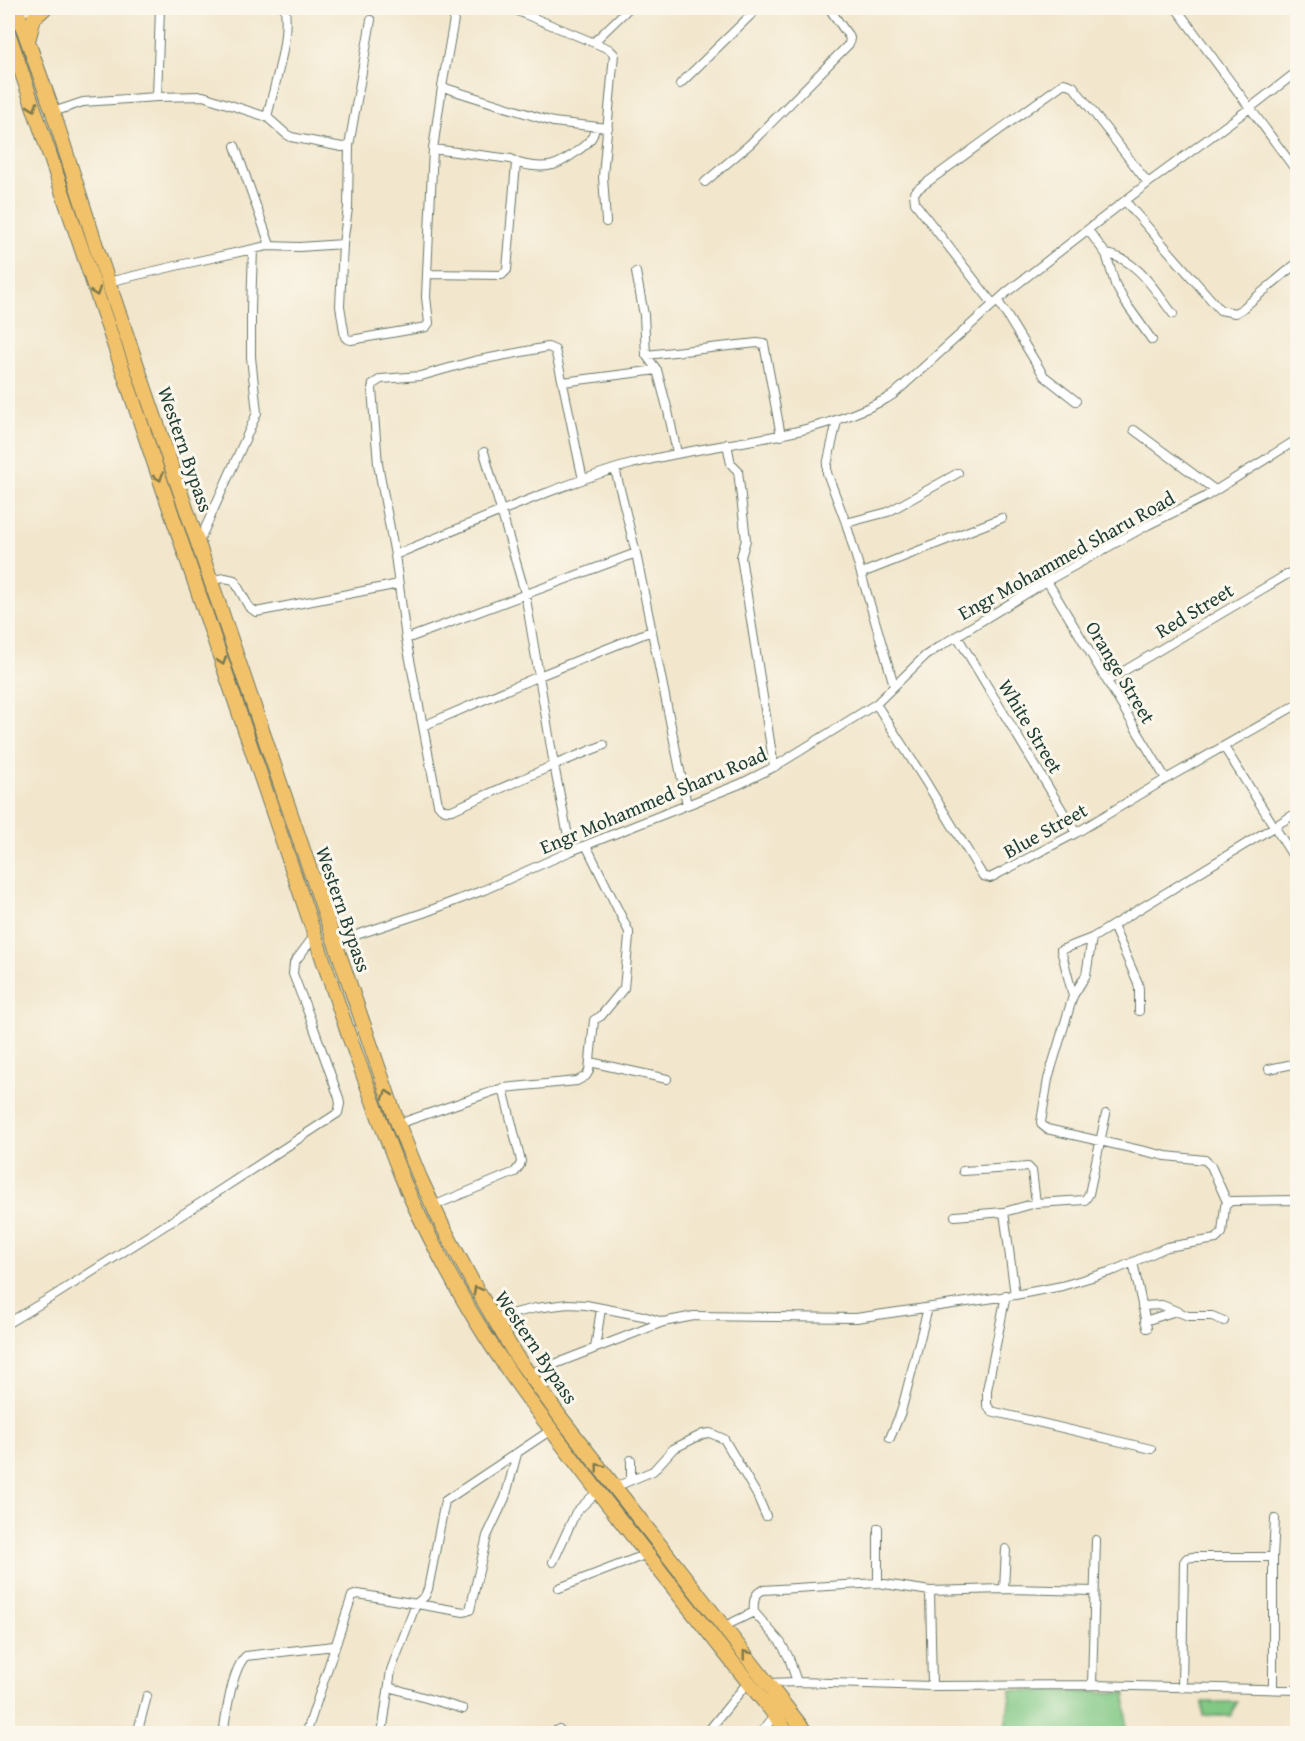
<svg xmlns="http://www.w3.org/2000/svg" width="1305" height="1741" font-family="'Gentium Book Plus',serif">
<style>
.park{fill:#80c884;stroke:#50825c;stroke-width:1.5}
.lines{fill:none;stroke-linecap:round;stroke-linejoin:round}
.street-casing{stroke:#697869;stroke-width:10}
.secondary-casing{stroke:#697869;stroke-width:14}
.primary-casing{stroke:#697869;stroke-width:16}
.street{stroke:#fff;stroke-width:8}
.secondary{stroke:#fae7c3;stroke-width:12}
.primary{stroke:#f2c26a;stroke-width:14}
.oneway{stroke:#7e794c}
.labels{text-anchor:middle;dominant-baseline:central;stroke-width:6;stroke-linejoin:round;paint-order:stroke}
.street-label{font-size:20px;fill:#1f3d34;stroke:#fbf7ec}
</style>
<rect width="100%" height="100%" fill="#fbf7ec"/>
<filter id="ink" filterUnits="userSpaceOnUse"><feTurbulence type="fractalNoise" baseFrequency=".0167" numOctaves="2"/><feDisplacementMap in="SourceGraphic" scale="12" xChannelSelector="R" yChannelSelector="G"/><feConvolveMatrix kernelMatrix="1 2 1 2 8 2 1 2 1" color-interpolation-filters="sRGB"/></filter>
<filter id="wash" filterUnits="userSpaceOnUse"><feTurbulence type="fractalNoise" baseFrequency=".008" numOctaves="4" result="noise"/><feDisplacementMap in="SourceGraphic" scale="24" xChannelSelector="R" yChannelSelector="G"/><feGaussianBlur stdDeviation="1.35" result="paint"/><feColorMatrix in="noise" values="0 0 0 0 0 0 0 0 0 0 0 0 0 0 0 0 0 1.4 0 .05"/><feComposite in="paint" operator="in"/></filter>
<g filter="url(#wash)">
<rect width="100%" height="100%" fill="#f2e6cc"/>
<path class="park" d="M1011,1690L1126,1693V1733H1004Z
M1203,1702H1237L1231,1716H1203Z"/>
</g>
<g filter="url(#ink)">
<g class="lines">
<defs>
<path id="street" d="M510,8L609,49L614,54L603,176L606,222
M1176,8L1298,173
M371,20L349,146L348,208L343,244L340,306L345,337L347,339L351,340L426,327L429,323L426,297L427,274L433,149L442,87L456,8
M594,42L629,8
M680,84L758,8
M442,87L553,122L608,128
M157,97L160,8
M53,112L83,102L157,97L203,96L267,117L286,134L291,137L342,147L349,146
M267,117C275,82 289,43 285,8
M235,146L270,245
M433,149L511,159C520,166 542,168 553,165C562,163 588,145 592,137C593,136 595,128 595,128
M705,182L750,144L849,44L850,38L831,11
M1125,201L1220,310L1235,313L1242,309L1298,262
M1088,230L1106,254L1115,284L1125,302L1152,340
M1106,254C1137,258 1155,291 1173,314
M636,272L644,315L646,355L657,370L668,411L677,453
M427,274L502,275L507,270L516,163
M108,282L184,264L267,246L299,247L343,244
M998,301L1044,376L1076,401
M993,304L915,203L914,193L918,189L1064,83L1073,86L1148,183
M646,355L757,343L764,344L781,436
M563,382L657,370
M837,421L827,465V473L846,523L894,685
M1134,430L1215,490
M727,444L731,464L738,471L746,540L741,557L774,767
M484,452L525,593L554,765L571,851
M615,469L636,553L687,805
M583,479C573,436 566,393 555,350L548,347L474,361L421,376L381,379L373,384L372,389L378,464L395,555L406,639L438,804C442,810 445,811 452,810L554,765L604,745
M846,523L888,512L958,473
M198,544L257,413L251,357V309L253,249
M395,555C445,534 495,513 546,493C574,483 603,471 632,464C718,441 807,441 886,399L894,394L1007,292L1148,183L1250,108L1298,71
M862,573L1002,518
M210,580L225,578L234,580L249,607L256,612L399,584
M1047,581L1166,779
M957,636L1076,833
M406,639L636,553
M1107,681L1298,568
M876,704L924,779L983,876L990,878L1076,833L1166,779L1298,704
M423,726L539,676L651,631
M1224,747L1298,864
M1113,926L1138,983L1139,989V1011
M1092,938L1086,975L1073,996L1048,1079L1041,1122L1042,1125L1047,1129L1166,1156L1205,1160L1211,1166L1227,1202
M335,942L423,913L484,890L571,851L740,784L774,767L876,704L925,656L940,646L1047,581L1148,525L1205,497L1298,439
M1073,996L1061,950L1092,938L1298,812
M590,1062L667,1079
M1269,1069L1298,1063
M398,1124L503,1088L577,1081L586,1076L589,1071L594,1020L601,1016L624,988L629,937V932L586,845
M963,1171L1028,1167L1032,1171L1036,1203
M433,1206L515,1172L520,1165L521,1161L503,1088
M1004,1212L1015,1295
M955,1216L1004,1212L1036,1203L1085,1200L1089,1194L1106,1114
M1133,1262L1147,1328
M1006,1295L987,1390V1405L991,1411L1151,1449
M1142,1306L1162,1305L1188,1316H1212L1224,1321
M493,1318L536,1308L568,1304L586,1305L643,1316L663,1322
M1145,1321L1176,1311
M8,1323L55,1295L202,1202L338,1113L340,1104L339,1098L311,1020L293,974L294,963L315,935
M595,1348L601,1309
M529,1374L663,1322L694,1316L856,1318L1015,1295L1062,1286L1115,1270L1167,1247L1216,1239L1222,1233L1225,1206L1231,1201L1298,1200
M890,1438L901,1412L928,1308
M631,1479V1460
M615,1487L653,1471L673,1449L703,1434L710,1433L724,1439L757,1495L766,1516
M878,1528V1583
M1273,1557L1275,1519
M553,1562L576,1512L598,1491
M559,1588L647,1554
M1004,1589L1094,1591
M930,1591L932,1686
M725,1626L754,1612
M797,1682L789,1658L781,1643L754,1612C753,1603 754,1593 763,1590L878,1583L930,1591L1004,1589L1006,1549
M768,1683L797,1682L932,1686L1092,1685L1298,1690
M1092,1685L1096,1540
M389,1687L463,1709
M1182,1688L1184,1562L1187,1558L1193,1557H1273V1689
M137,1734L147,1696
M223,1734C226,1715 232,1668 246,1656L334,1646
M306,1734L352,1596L358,1594L464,1612L470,1610L487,1536L505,1498L517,1454
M382,1734L391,1670L416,1604L425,1596L428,1589L445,1501L551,1430
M550,1734L559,1729L564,1734
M706,1734L748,1682
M760,1734L775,1715"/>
<path id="secondary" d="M8,15L29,8"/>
<path id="primary" d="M16,8L53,112L98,252L321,902L398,1124L420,1178L442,1225L473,1283L516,1356L561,1418L807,1734
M8,32L349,1036C367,1084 384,1133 403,1180C419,1218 438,1254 458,1290C499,1364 552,1431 603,1498C660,1571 717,1644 775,1715L788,1734
M28,41L34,18L45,8"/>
</defs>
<use href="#street" class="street-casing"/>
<use href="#secondary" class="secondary-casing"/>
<use href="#primary" class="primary-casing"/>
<use href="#street" class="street"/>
<use href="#secondary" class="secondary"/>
<use href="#primary" class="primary"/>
</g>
<defs><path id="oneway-chevron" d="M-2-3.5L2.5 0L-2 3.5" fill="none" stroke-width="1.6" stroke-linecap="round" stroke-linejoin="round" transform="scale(1.5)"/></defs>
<g class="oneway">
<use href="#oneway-chevron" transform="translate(33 107) rotate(71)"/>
<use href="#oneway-chevron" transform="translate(96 292) rotate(71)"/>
<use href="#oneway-chevron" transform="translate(159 477) rotate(71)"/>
<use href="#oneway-chevron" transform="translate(222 661) rotate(71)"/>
<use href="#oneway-chevron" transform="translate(387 1094) rotate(-109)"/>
<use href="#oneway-chevron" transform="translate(477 1290) rotate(-120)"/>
<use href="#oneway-chevron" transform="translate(599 1467) rotate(-128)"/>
<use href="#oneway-chevron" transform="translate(746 1654) rotate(-128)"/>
</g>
</g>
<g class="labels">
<g class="street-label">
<text transform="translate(186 449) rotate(71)">Western Bypass</text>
<text transform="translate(1066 555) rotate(-29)">Engr Mohammed Sharu Road</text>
<text transform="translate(1194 610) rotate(-31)">Red Street</text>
<text transform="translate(1121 672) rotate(59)">Orange Street</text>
<text transform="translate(1031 726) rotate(59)">White Street</text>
<text transform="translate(653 800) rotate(-23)">Engr Mohammed Sharu Road</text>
<text transform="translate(1045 830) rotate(-29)">Blue Street</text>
<text transform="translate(344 909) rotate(71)">Western Bypass</text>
<text transform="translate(537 1347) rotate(56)">Western Bypass</text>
</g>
</g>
<rect width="1305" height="1741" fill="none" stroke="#fbf7ec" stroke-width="30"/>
</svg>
